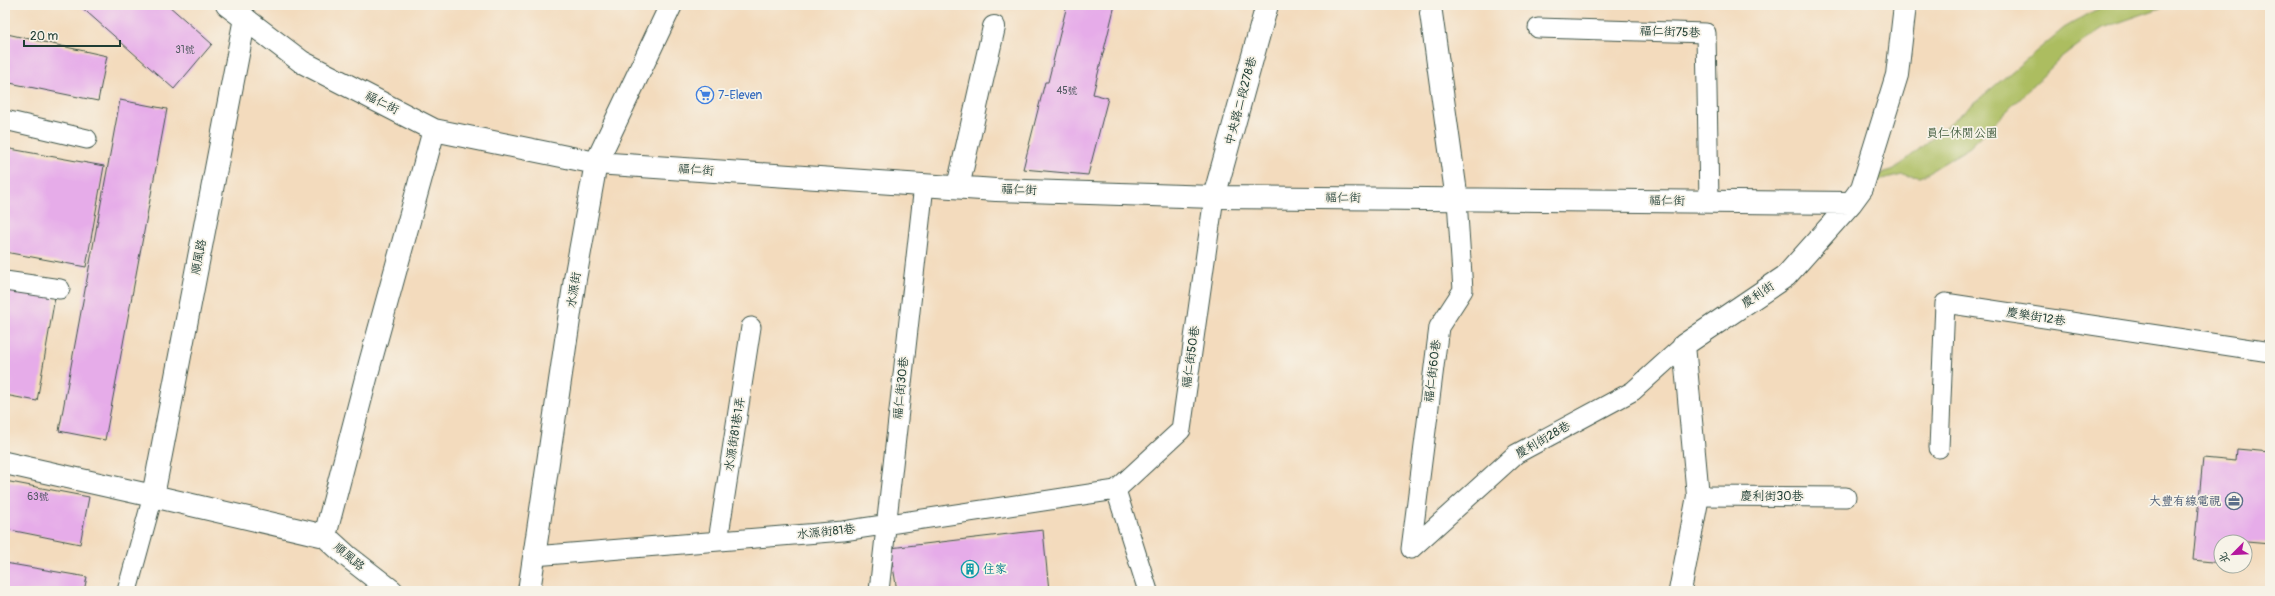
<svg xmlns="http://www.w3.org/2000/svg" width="2275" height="596" font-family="Pangolin,'LXGW WenKai TC',sans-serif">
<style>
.green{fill:#acbd60;stroke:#667d4a}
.building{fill:#e6ace9}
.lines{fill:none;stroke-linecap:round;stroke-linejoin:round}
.service-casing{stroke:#3f5549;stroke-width:21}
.minor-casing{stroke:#3f5549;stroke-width:24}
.service{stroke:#fff;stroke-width:19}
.minor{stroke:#fff;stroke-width:22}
.labels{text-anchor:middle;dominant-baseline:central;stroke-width:3.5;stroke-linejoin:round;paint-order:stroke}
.number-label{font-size:10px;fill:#515961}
.street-label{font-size:12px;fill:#1f3d34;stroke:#f7f3e8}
.shop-label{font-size:12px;fill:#366cbe;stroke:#f7f3e8;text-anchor:start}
.park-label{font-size:12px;fill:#425d3f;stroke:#f7f3e8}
.service-label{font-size:12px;fill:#4e5e75;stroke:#f7f3e8;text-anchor:end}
.culture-label{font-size:12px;fill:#0d838f;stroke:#f7f3e8;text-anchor:start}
</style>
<rect width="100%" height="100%" fill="#f7f3e8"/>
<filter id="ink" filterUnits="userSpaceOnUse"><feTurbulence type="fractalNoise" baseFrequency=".025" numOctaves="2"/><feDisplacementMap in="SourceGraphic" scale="8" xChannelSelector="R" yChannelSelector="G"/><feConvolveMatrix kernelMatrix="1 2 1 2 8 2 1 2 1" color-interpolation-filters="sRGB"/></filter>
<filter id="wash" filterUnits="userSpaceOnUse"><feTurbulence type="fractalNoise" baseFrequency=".012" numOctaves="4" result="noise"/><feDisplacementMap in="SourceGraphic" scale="16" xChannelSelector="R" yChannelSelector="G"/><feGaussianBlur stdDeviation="0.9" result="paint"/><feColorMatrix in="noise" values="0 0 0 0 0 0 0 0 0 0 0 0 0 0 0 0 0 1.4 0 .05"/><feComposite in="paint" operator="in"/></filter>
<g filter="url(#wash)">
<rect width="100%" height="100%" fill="#f3dbbd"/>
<path class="green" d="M2104,5H2169L2103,28L2085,40L2060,59L1970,147L1921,177L1902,175L1874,182L1877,175L1894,170L2064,28Z"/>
<g id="blocks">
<path class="building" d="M79,5H168L212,44L174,89Z
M1067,5H1115L1093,94L1108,98L1088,175L1023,169L1045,82H1048Z
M7,34L107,56L98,101L5,82Z
M120,100L167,109L105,440L59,431Z
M5,148L104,166L86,267L5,252Z
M5,288L55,297L37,401L5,395Z
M2237,449L2270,452V544L2235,541L2221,542V563L2193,560L2203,458L2236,461Z
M5,481L89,497L80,544L5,529Z
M1043,530L1049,591H897L890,548Z
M5,563L87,577L84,591H5Z"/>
</g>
</g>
<g filter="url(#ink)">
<use href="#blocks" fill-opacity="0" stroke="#3f5549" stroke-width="1"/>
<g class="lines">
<defs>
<path id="service" d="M1538,28L1706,33L1709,202
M5,120L87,139
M5,281L60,289
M1939,448L1945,303L2270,352
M1116,490L1181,430L1214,197
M1116,490L1148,591
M1698,496L1846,497
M718,541L751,327
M1411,549L1439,327L1463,290L1457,200
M1411,549L1516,454L1633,391L1684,345
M534,556L843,531L1116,490
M127,591L153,496
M879,591L924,185"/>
<path id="minor" d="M227,5L302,62L434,130L596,163L996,190L1214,197L1851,203
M1431,13L1457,200
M958,187L994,27
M1214,197L1267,5
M5,463L153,496L245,18
M153,496L325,536L370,363L434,130
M325,536L347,556L392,591
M529,591L575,279L596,163L671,5
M1680,591L1698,496L1684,345L1786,276L1851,203L1862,188L1897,75L1905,5"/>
</defs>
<use href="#service" class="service-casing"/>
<use href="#minor" class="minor-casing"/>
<use href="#service" class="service"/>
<use href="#minor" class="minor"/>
</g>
</g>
<defs>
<symbol id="supermarket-ring" viewBox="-11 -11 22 22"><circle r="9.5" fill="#f7f3e8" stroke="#3f7fe0" stroke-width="1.5"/><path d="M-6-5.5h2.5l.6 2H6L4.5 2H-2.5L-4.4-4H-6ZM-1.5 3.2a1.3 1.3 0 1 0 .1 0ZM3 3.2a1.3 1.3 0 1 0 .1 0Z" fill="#3f7fe0"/></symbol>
<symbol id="office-ring" viewBox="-11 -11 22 22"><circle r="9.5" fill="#f7f3e8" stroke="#5c6f8a" stroke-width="1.5"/><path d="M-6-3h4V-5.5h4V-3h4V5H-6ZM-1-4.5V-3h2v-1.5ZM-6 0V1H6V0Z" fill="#5c6f8a"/></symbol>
<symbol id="building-ring" viewBox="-11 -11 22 22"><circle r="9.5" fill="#f7f3e8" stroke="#0f9aa8" stroke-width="1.5"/><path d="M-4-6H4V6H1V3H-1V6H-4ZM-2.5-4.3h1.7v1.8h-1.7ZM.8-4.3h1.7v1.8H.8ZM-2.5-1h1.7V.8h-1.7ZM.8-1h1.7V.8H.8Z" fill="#0f9aa8"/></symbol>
</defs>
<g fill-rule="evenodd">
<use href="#supermarket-ring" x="695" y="85" width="20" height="20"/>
<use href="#office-ring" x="2224" y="491" width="20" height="20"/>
<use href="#building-ring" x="960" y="559" width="20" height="20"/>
</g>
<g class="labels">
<g class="number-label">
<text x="185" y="50">31號</text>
<text x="1067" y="91">45號</text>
<text x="38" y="497">63號</text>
</g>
<g class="street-label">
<text transform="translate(1670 32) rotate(2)">福仁街75巷</text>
<text transform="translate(1241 101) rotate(-75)">中央路二段278巷</text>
<text transform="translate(382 103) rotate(27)">福仁街</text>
<text transform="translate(696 170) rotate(4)">福仁街</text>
<text transform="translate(1019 190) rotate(2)">福仁街</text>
<text transform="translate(1343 198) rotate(1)">福仁街</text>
<text transform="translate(1667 201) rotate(1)">福仁街</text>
<text transform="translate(199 257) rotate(-79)">順風路</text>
<text transform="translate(574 290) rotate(-81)">水源街</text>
<text transform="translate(1758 295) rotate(-34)">慶利街</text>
<text transform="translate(2036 317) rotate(9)">慶樂街12巷</text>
<text transform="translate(1191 357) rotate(-82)">福仁街50巷</text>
<text transform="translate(1433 371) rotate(-83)">福仁街60巷</text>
<text transform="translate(901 388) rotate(-84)">福仁街30巷</text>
<text transform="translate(735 434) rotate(-81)">水源街81巷1弄</text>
<text transform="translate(1543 440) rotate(-30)">慶利街28巷</text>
<text x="1772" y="496">慶利街30巷</text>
<text transform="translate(826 532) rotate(-6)">水源街81巷</text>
<text transform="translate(349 557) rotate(40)">順風路</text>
</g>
<g class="shop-label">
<text x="718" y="95">7-Eleven</text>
</g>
<g class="park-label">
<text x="1962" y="133">員仁休閒公園</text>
</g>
<g class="service-label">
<text x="2221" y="501">大豐有線電視</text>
</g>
<g class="culture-label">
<text x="983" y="569">住家</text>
</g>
</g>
<rect width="2275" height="596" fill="none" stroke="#f7f3e8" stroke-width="20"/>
<g transform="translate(2233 554) rotate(246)"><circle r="19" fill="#f7f3e8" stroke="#a1aaa0"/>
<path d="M0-3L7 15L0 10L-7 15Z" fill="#b5179e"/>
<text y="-6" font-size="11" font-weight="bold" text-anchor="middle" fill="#1f3d34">北</text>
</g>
<path d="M24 40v6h96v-6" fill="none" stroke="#1f3d34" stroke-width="2"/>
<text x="30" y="40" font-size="12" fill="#1f3d34" stroke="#f7f3e8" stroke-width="3" paint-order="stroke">20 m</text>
</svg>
